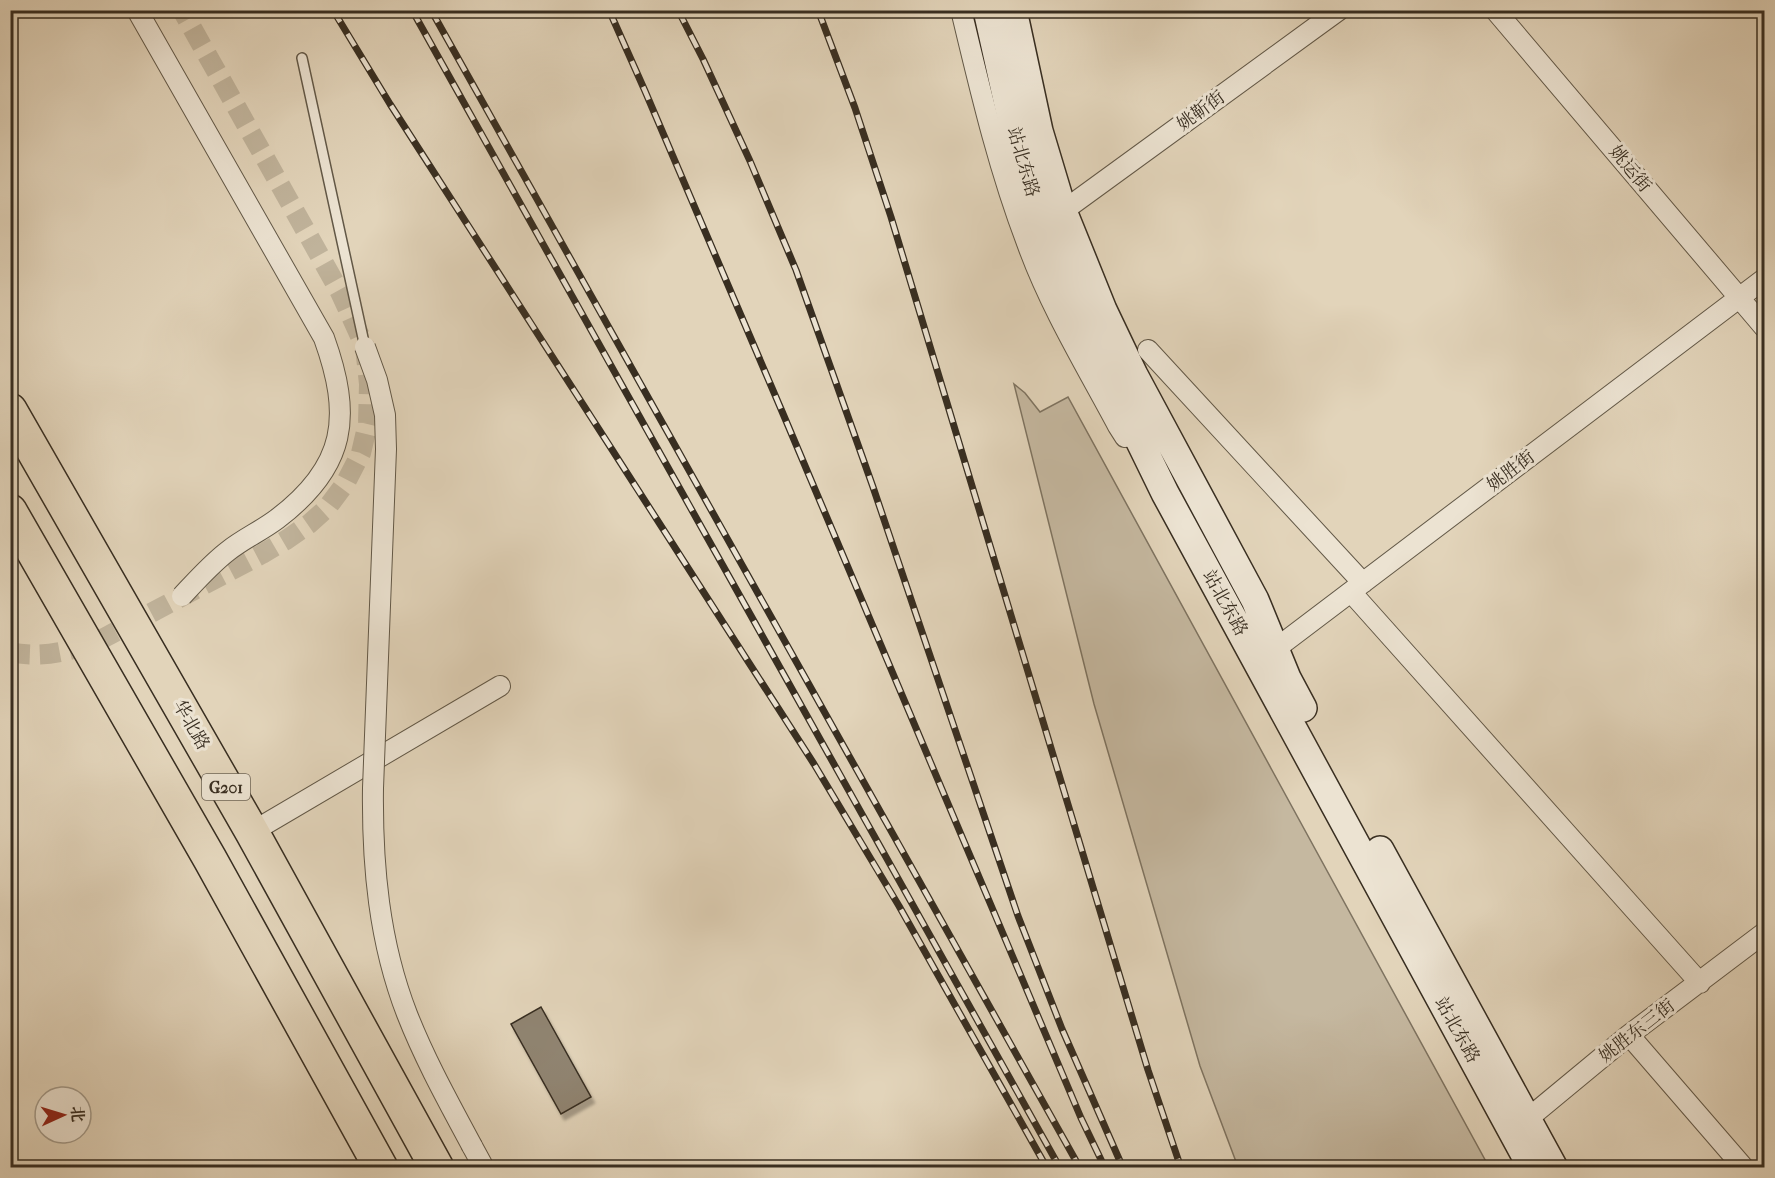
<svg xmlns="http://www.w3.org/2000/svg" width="1775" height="1178" font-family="'IM FELL French Canon','Noto Serif SC',serif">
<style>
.green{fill:#c5b8a0;stroke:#7e7360;stroke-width:1.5}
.building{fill:#908471;stroke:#382e21;stroke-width:1.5;filter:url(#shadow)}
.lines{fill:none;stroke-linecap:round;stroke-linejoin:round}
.street-tunnel{stroke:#c0b39b;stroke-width:20;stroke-dasharray:20 10;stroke-linecap:butt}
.lane-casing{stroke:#625847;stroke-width:12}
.street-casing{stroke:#625847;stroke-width:22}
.secondary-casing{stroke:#382e21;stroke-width:30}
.highway-casing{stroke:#382e21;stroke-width:36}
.lane{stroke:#ece3d2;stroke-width:9}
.street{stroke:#ece3d2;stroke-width:20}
.secondary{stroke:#ece3d2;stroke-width:27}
.highway{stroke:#e2d4ba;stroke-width:33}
.rail-casing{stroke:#382e21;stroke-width:7}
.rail{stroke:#ece3d2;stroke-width:4.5;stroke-dasharray:14;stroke-linecap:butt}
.street-bridge-casing{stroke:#625847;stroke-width:22;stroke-linecap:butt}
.street-bridge{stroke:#ece3d2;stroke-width:20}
.labels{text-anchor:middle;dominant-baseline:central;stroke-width:6;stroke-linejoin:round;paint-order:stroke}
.shield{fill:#ece3d2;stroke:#6e6456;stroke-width:1.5}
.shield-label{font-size:16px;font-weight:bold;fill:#382e21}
.street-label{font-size:18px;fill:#382e21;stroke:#ece3d2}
</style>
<defs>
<filter id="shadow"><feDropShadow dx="3.5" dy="6" stdDeviation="1.5" flood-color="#0004"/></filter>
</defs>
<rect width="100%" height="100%" fill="#e2d4ba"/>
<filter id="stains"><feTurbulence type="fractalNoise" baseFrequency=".00333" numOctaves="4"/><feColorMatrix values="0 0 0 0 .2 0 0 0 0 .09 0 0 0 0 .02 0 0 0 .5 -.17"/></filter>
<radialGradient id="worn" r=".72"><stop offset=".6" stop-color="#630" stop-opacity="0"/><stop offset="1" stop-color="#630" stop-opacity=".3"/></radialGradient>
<path class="green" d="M1014,384L1025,393L1040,412L1068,397L1489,1167H1238L1200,1066L1094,704Z"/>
<path class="building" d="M541,1007L591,1097L561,1114L511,1024Z"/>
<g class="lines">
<path class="street-tunnel" d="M10,652C42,659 73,651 102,639L262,554L286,540L309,524L327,508L345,484L361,453L368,423L369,384L365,347L340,292L182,10"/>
<defs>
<path id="lane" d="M302,58L365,347"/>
<path id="street" d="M961,10C980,89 998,167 1027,243C1050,307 1086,366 1118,426L1125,437
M1495,10L1764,327
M1063,211L1339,10
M1148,350L1363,583
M1351,592L1700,983
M1266,656L1764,279
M252,832L500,686
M1629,1035L1744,1168
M1519,1126L1629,1035L1764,933
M472,1146L484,1168"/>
<path id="secondary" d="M987,10L1016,140L1042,226L1083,325L1165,493L1532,1168
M1013,10L1039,131L1063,211L1103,310L1134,375L1255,600L1287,678L1303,708
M1380,850L1554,1168"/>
<path id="highway" d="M10,410L252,832L437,1168
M10,511L210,859L381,1168"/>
</defs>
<use href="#lane" class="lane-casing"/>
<use href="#street" class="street-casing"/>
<use href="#secondary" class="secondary-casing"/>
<use href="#highway" class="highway-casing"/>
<use href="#lane" class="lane"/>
<use href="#street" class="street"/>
<use href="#secondary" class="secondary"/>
<use href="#highway" class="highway"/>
<defs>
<path id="rail" d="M333,10L390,104L814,764L899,906L1047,1168
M412,10L1060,1168
M431,10L1080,1168
M609,10L645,91L781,409L1081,1118L1105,1168
M678,10L703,59L750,161L796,270L873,487L1018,916L1062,1029L1123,1168
M818,10L855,108L891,217L1148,1070L1181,1168"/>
</defs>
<use href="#rail" class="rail-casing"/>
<use href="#rail" class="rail"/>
<defs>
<path id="street-bridge" d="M137,10L324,338C352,416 347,466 277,519C261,531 243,539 228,551C211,564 196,581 182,596
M365,347L377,380L385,415L386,449L373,788C372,865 379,942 407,1014C425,1060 449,1103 472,1146"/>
</defs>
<use href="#street-bridge" class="street-bridge-casing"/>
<use href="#street-bridge" class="street-bridge"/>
</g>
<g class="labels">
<rect class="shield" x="202" y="774" width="48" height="26" rx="4.5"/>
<g class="shield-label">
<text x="226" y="787">G201</text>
</g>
<g class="street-label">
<text transform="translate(1201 111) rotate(-36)">姚靳街</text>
<text transform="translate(1023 162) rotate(74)">站北东路</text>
<text transform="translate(1630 169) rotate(50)">姚运街</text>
<text transform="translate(1511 471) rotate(-37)">姚胜街</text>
<text transform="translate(1225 603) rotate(61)">站北东路</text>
<text transform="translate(191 725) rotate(60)">华北路</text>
<text transform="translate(1457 1030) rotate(61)">站北东路</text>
<text transform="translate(1637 1031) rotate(-38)">姚胜东三街</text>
</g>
</g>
<rect width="1775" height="1178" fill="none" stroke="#e2d4ba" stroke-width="36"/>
<rect x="12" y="12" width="1751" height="1154" fill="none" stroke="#382e21" stroke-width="3"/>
<rect x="18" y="18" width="1739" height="1142" fill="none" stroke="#382e21" stroke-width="1.5"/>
<g transform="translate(63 1115) rotate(86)"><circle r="28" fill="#ece3d2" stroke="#a49b8b" stroke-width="1.5"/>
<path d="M0-4.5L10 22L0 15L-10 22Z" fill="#8f2418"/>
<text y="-9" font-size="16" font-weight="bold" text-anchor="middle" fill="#382e21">北</text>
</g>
<rect width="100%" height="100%" filter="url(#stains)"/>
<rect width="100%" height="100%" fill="url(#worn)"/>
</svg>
